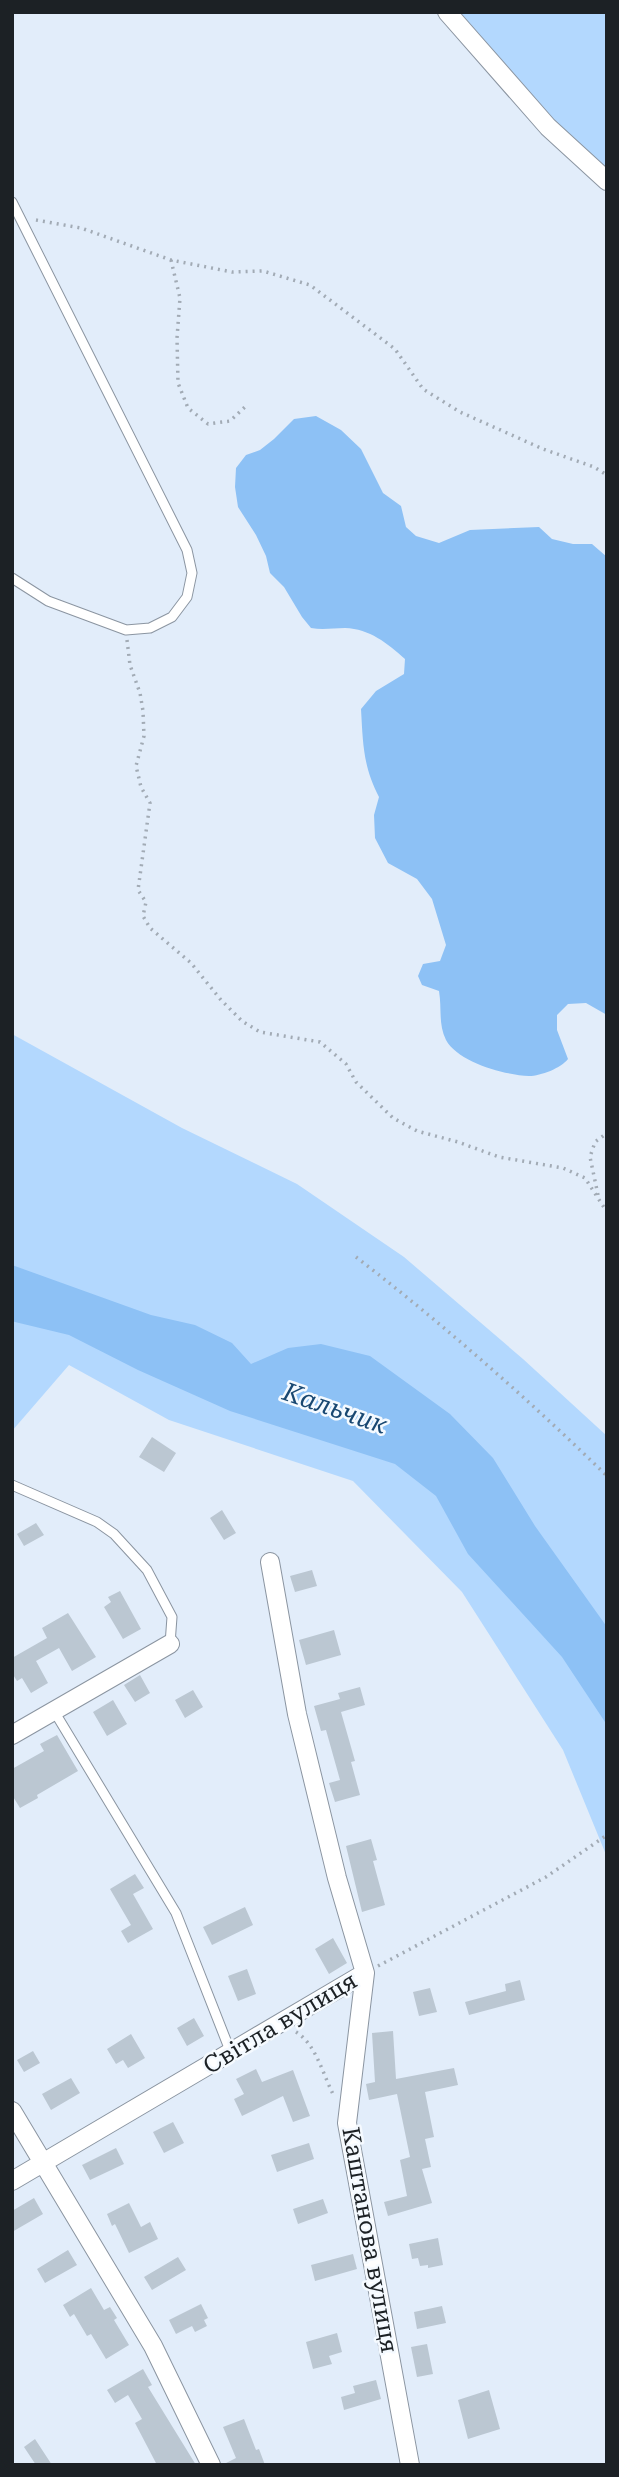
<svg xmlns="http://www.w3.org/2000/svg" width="619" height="2477" font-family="'Roboto Serif',serif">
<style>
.green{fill:#b3d8fe}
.water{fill:#8dc1f5}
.building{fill:#bbc7d2}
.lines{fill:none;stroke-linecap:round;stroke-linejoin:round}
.service-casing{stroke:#8b95a1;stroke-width:11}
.minor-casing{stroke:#8b95a1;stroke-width:20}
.path{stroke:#a2abb5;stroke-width:3.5;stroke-dasharray:2 5;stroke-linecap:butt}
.service{stroke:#fff;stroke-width:9}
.minor{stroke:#fff;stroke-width:18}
.labels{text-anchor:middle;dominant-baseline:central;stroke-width:5;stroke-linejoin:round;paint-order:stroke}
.street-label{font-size:24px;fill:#1c2125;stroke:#f5faff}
.water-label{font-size:26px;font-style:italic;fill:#194872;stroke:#f5faff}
</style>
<rect width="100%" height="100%" fill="#e2edfa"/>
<path class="green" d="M447,12H607V181Z
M12,1034L182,1128L297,1184L404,1257L523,1359L607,1436V1857L563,1750L462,1592L353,1481L169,1420L69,1365L12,1431Z"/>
<path class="water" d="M316,416L341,430L361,449L383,493L401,506L406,527L416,536L439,543L470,530L539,527L552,539L573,544H592L607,557V1015L586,1003L568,1004L557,1015V1030L568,1059C561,1068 541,1076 529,1076C504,1075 458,1062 446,1040C438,1024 442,1008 439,991L422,985L418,976L423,964L440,961L446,945L432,899L417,879L388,863L375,838L374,815L379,797C363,766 363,744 361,709L376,691L404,674L405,659C387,643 370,629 345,628C333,628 323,630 311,628L302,617L284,587L270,573L266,556L256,535L238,507L235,487L236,468L246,455L260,450L274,439L294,419Z
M12,1265L151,1315L195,1325L232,1343L251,1364L288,1348L321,1344L370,1356L450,1414L493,1458L535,1526L607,1627V1725L562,1657L468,1554L436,1496L395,1464L230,1411L138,1370L69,1335L15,1322L12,1321Z"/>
<path class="building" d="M152,1437L176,1453L164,1472L139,1457Z
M222,1510L236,1533L224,1540L210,1518Z
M36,1523L44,1535L24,1546L17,1534Z
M312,1570L317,1586L295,1592L290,1576Z
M120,1591L141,1629L123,1639L104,1607L111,1602L108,1597Z
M68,1613L96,1657L72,1671L59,1648L36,1661L48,1683L31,1693L22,1678L17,1681L12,1673V1658L47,1638L42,1628Z
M334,1630L341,1655L306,1665L299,1640Z
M140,1675L150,1693L135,1702L124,1685Z
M360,1687L365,1705L341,1712L355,1761L351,1762L360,1795L335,1802L329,1783L340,1780L326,1730L321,1731L314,1706L340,1699L338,1693Z
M193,1690L203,1707L185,1718L175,1700Z
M113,1700L127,1724L107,1736L93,1712Z
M57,1735L78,1771L37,1795L38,1798L20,1808L12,1795V1769L44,1751L40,1744Z
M371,1839L377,1860L373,1861L385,1905L362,1912L346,1846Z
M135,1874L144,1888L133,1894L153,1929L128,1943L121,1931L131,1925L110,1889Z
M245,1907L253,1925L212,1945L203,1927Z
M333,1938L347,1963L329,1974L315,1949Z
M247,1969L256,1994L238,2001L228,1976Z
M520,1980L525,2000L469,2015L465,2002L506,1991L505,1984Z
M430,1988L437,2012L419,2016L413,1992Z
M194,2018L204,2036L187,2046L177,2028Z
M393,2031L396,2079L454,2068L458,2085L425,2092L434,2137L425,2139L431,2167L422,2169L432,2203L388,2216L384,2202L407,2196L400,2160L410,2157L397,2094L369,2100L366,2084L375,2082L372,2033Z
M131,2034L145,2058L128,2068L123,2060L116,2064L107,2049Z
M33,2051L40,2063L24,2072L17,2060Z
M256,2069L262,2082L293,2070L310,2116L293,2122L283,2096L242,2116L234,2099L244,2094L236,2079Z
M71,2078L80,2093L51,2110L42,2094Z
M173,2122L184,2143L164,2153L153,2132Z
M309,2143L314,2159L277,2172L271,2155Z
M116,2148L124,2164L90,2180L82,2165Z
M34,2198L43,2214L12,2232V2211Z
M323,2199L328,2213L298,2224L293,2209Z
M129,2203L141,2227L150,2222L158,2239L129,2253L115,2224L112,2226L107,2214Z
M438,2238L443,2265L428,2268V2265L420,2266L418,2258L412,2259L409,2244Z
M68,2250L77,2265L45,2283L37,2269Z
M353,2254L357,2269L315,2281L311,2265Z
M178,2257L186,2270L152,2290L144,2277Z
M91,2288L104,2310L110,2307L117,2318L114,2320L129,2345L106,2359L91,2334L87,2336L74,2314L70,2317L63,2305Z
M201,2304L208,2318L204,2320L207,2326L195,2332L192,2326L176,2334L169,2320Z
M442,2306L446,2323L417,2329L414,2312Z
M337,2333L342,2352L329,2356L332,2364L313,2369L306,2342Z
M427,2344L433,2374L417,2377L411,2347Z
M143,2369L152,2385L148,2387L196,2465H157L135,2423L142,2419L128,2395L115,2403L107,2390Z
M376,2380L381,2399L344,2410L341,2397L355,2393L353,2386Z
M489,2390L500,2429L468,2439L458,2400Z
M244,2419L256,2450L259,2449L265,2465H222L236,2458L223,2427Z
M35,2439L52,2465H36L24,2447Z"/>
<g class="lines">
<defs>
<path id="service" d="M12,202L187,550L192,573L187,597L172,617L150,628L126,630L48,601L12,578
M12,1485L97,1522L114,1534L147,1570L172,1617L170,1644
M54,1711L176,1913L231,2053"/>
<path id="minor" d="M447,12L548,127L607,181
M270,1562L297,1714L337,1878L365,1973L347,2123L410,2465
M12,1735L170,1644
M12,2111L153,2346L211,2465
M12,2181L365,1973"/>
</defs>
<use href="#service" class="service-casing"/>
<use href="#minor" class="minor-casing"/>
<path class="path" d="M36,220L81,228L171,260L232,272L263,271L310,285L395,349L423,389L460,412L543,449L594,467L607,475
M171,260L180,298L177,338L178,383L188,408L208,424L230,421L247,405
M127,640L130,665L140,693L143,711L144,736L136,766L141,787L150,803L138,890L146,902L143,916L150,928L191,963L221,1000L242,1021L260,1032L320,1042L346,1064L356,1082L393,1118L417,1131L458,1142L499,1157L563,1168L585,1178L607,1212
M598,1195L590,1157L595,1142L607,1133
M356,1257C444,1325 527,1398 607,1476
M378,1966L546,1877L607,1835
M296,2032C316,2044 323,2075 334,2096"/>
<use href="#service" class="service"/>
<use href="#minor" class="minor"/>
</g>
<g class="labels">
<g class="street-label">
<text transform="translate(280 2023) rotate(-31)">Світла вулиця</text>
<text transform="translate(370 2240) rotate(80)">Каштанова вулиця</text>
</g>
<g class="water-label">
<text transform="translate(335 1408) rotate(19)">Кальчик</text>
</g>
</g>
<rect width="619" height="2477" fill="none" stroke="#1c2125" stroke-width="28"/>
</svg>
